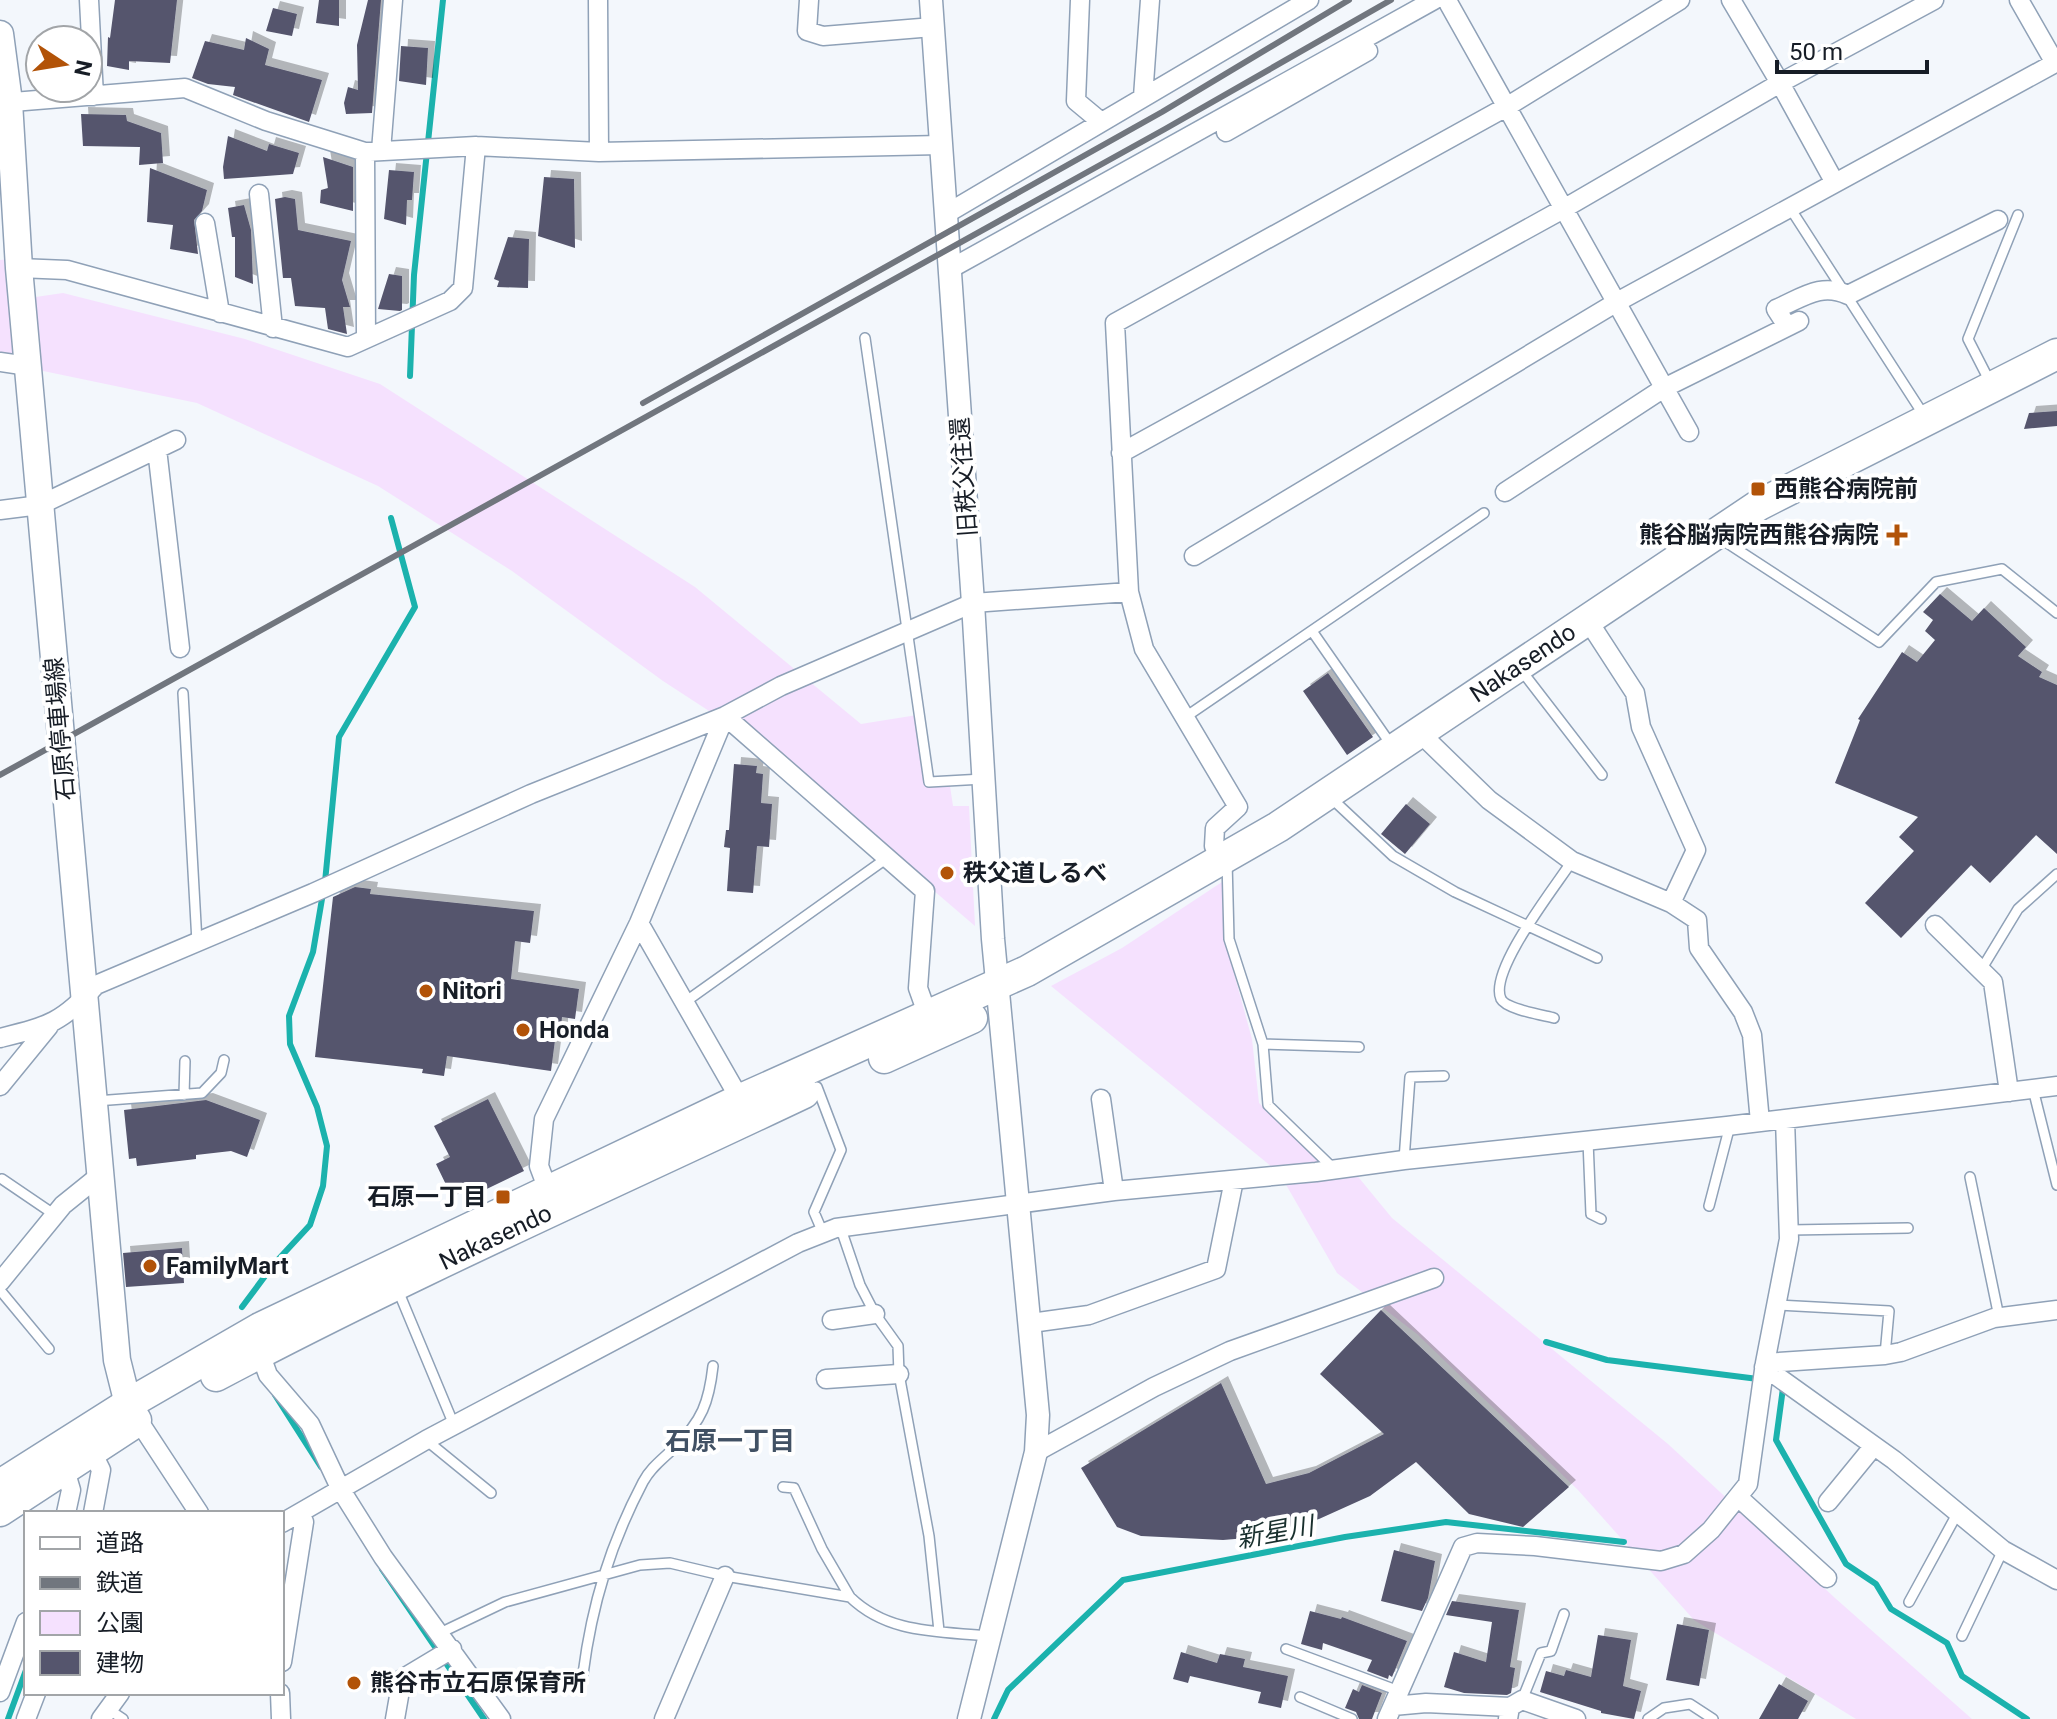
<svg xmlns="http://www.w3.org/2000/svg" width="2057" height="1719" font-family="Roboto,'Noto Sans JP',sans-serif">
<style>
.green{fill:#f5e1fe}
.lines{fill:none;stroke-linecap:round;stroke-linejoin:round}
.stream{stroke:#1bb2ad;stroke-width:6}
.building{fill:#55556d;filter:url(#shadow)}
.service-casing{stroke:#8fa1b7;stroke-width:12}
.minor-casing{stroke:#8fa1b7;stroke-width:21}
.tertiary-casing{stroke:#8fa1b7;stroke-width:25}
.secondary-casing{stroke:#8fa1b7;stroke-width:29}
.trunk-casing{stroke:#8fa1b7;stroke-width:33}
.service{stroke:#fff;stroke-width:9}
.minor{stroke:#fff;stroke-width:18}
.tertiary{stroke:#fff;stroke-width:22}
.secondary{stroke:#fff;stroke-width:26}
.trunk{stroke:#fff;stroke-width:30}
.rail{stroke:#71767e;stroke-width:6}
.poi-dot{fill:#b25308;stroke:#fff;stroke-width:3}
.labels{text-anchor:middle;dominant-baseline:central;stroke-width:8;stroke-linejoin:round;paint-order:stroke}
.street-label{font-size:24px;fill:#171d26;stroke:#fff}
.poi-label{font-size:24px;font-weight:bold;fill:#171d26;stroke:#fff;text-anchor:start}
.neighbourhood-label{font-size:26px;font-weight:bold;fill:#415164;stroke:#fff}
.water-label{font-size:26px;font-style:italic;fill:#182f2d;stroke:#fff}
</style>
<defs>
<filter id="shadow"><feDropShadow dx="7" dy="-7" stdDeviation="0" flood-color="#0004"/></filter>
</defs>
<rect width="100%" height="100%" fill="#f3f7fc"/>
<path class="green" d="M19,258L22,299L63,293L245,339L380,384L695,587L861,724L917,715L927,787L950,786L953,806H969L975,926L772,752L663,681L512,571L378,486L197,403L0,362V260Z
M1222,882L1224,937L1252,1039L1259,1103L1328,1170L1272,1167L1051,986L1122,948Z
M1355,1173L1392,1218L1668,1444L1835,1598L1972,1719H1856L1694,1620L1578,1490L1417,1334L1337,1273L1285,1183Z"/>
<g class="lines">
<path class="stream" d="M410,376L414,275L443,0
M325,882L339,737L415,607L391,518
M242,1307L274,1264L310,1225L323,1186L327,1146L317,1107L290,1044L289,1016L313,952L323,893
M1546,1342L1607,1360L1758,1379
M1783,1388L1776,1440L1846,1564L1876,1584L1891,1609L1947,1643L1962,1676L2027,1719
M275,1395L321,1467
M382,1569L484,1719
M8,1719L26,1670
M994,1719L1008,1690L1123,1580L1345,1537L1446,1522L1624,1542"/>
</g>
<path class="building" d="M115,0H177L170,63L129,61V70L107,66L108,37L110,38Z
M319,0H339V26L316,23Z
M368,0H381L372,113L346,114L344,103L348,87L358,90L357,45Z
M273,8L297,14L292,36L266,31Z
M246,38L269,49L265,65L322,80L309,122L233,95L235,87L208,84L192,78L205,41L244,50Z
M401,46L428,48L426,85L399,81Z
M81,114L126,115L127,121L161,133L163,163L139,165L140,147L83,146Z
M228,136L267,151L269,144L299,153L293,174L224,179L223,167Z
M323,157L353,167V211L320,203L321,190L328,188Z
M150,168L207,190L202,211L194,220L198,254L170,249L173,225L147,222Z
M389,170L414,172L412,200H407L406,225L384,219Z
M544,177L574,179L575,248L538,236Z
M285,197L295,199L298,230L351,241L342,280L350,307H343L347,334L328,329L325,308L295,306L291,278H283L275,199Z
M244,205L251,230L253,284L235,277V237H232L228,208Z
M508,237L529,239L528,288L497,287L499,281L494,279Z
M389,274L402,276V310L400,311L378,309Z
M2057,411V426L2024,429L2029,413Z
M1940,594L1972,621L1984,608L2026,647L2018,656L2042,672L2039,677L2057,685V854L2036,835L1990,883L1971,865L1901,938L1865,903L1914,851L1899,837L1918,817L1835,783L1860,720L1858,719L1902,652L1917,662L1935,640L1925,631L1933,620L1923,612Z
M1328,673L1373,737L1347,755L1303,691Z
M734,764L757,766L756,773L763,774L761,803L772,804L769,847L757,846L753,893L727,891L730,848L724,847L726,830H729Z
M1406,804L1430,824L1405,854L1381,834Z
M355,887L371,889L370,894L534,911L530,943L515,941L511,979L579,989L575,1019L562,1017L560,1037L555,1040L551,1071L447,1056L444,1076L422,1073L423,1069L315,1057L333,897Z
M488,1099L524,1171L468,1198L465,1190L452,1197L436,1164L450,1157L434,1126Z
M206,1100L260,1120L247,1157L231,1151L196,1155V1159L137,1166L136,1158L129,1159L124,1110Z
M182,1248L184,1283L126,1287L123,1253Z
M1381,1310L1569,1487L1523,1527L1469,1514L1416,1462L1370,1496L1319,1519L1259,1537L1223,1540L1141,1536L1117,1527L1081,1468L1221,1383L1266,1484L1309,1473L1384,1434L1320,1374Z
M1394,1550L1435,1561L1428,1598L1422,1611L1381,1601Z
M1452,1601L1519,1610L1510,1667L1515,1668L1511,1693L1507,1695L1464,1693L1444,1687L1454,1652L1486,1662L1492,1622L1446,1615Z
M1310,1611L1341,1619L1342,1617L1407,1641L1392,1677L1389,1675L1388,1679L1367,1671L1372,1660L1323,1643L1322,1650L1301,1644Z
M1677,1624L1709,1630L1699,1686L1666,1680Z
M1598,1635L1631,1640L1623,1686L1641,1691L1634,1719L1601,1713V1711L1540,1692L1546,1671L1564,1676L1566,1670L1591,1677Z
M1181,1652L1217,1663L1220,1654L1245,1659L1243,1667L1288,1676L1281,1708L1258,1703L1261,1692L1190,1676L1188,1683L1173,1679Z
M1779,1684L1808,1701L1798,1719H1759Z
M1362,1685L1382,1693L1372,1719H1359L1356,1712L1345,1708L1353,1689L1359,1692Z"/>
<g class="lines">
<defs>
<path id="service" d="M1790,208L1925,417
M865,338L929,782L983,779
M1991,384L1968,339L2018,215
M1718,537L1879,642L1936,582L2002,569L2057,613
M1312,631L1392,746
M1521,670L1602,775
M183,693L197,942
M1184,718L1484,513
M1329,796L1393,856L1455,892L1597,958
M1227,861L1229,939L1263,1044L1359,1047
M1981,970L2018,909L2057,874
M685,1002L887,858
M1554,1018C1542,1015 1506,1009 1501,999C1488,971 1556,886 1572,861
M1263,1044L1268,1105L1334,1169
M817,1087L841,1150L814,1212L823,1233
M2033,1089L2057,1185
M184,1095L185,1061
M96,1101L202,1093L221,1073L224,1060
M1588,1141L1591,1214L1601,1219
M1404,1160L1410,1077L1444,1076
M1970,1177L1999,1317
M2,1179L55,1215
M1709,1206L1728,1133L1727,1126
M836,1228L843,1235L860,1285L875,1314L898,1346L899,1374L929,1536L939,1631
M1790,1230L1908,1228
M397,1288L454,1425
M0,1290L49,1349
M1776,1305L1889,1311L1885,1355
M426,1440L491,1493
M783,1487L794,1488L822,1549L850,1597
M1909,1602L1957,1514
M440,1633L505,1602L640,1565L670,1563L725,1576L850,1597C888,1634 938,1631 987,1636
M1962,1636L2003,1550
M1286,1649L1399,1691
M583,1674C592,1604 610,1545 643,1482C651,1467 663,1459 675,1447C702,1421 709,1402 713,1366
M1300,1697L1352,1719
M1522,1700L1541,1653L1551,1651L1564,1614
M108,1709L123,1719
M1648,1719L1664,1708L1690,1704L1713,1719"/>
<path id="minor" d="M89,0L94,96
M598,0L599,152
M809,0L807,31L823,36L933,27
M1080,0L1076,101L1100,121
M1731,0L1780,83L1835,183
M2019,0L2055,63
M1449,4L1689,432
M1143,97L1150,0
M0,103L185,88L266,121L365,152L476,146L599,152L941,145
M1226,132L1368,51
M381,151L393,0
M365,152L366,338
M259,194L273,328
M946,214L1309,0
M205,223L220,313
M19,268L67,270L348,347L450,301L463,288L476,146
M950,269L1434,0
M1787,326L1776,309C1802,298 1821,282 1848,295L1998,220
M0,362L28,366
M157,449L180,648
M1121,453L1565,208L1780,83L1934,0
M1505,492L1664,388L1799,321
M0,510L40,505L176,440
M1194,556L1617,302L2057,62
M1587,619L1635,693L1641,727L1696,850L1671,903
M1420,733L1489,800L1572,861L1671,903L1697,920L1699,948L1743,1012L1752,1035L1760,1122
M1222,861L1214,846L1215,828L1238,807L1144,649L1129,592L1115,323L1508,106L1680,0
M639,923L745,1108
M1935,925L1993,982L2009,1092
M0,1038C48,1026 62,1023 96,985L313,893L531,794L725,716L781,686L973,603L1129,592
M0,1086L49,1026
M1101,1099L1114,1191
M548,1190L539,1166L544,1119L639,923L725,716L925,891L918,988L928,1016
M0,1282L63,1205L99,1176
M832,1320L875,1314
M1031,1323L1089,1315L1216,1269L1234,1180
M260,1353L268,1375L310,1424L341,1490L383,1557L501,1719
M1765,1363L1885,1355L1901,1352L1994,1318L2057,1310
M1764,1367L1894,1460L2003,1550L2057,1580
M826,1379L899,1374
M138,1420L199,1513
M87,1442L101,1470L93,1513
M1036,1452L1154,1387L1230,1351L1434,1278
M63,1463L71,1490L66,1513
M1738,1497L1827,1578
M1828,1502L1873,1447
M282,1523L426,1440L798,1243L836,1228L1114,1191L1316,1172L1404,1160L1727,1126L2057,1086
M282,1662L304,1522L300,1513
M0,1692L26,1622
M280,1693L281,1719
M1393,1706L1426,1703L1510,1707L1508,1719
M1510,1707L1522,1700L1576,1719
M26,1719L36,1693
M101,1719L120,1693
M395,1719L402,1679L452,1649
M664,1719L725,1576
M1387,1719L1463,1547L1477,1543L1535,1546L1661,1561L1684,1554L1711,1530L1748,1484L1765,1363L1789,1239L1785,1119"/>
<path id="tertiary" d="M931,0L973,603L993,939L1038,1415L1036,1452L969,1719"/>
<path id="secondary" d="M0,34L9,102L19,268L117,1360L128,1404L138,1420"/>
<g id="trunk">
<path d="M884,1058L972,1018"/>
<path id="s1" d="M216,1376C408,1274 608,1186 804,1093"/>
<path id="s2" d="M0,1485L128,1404L260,1328L741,1099L1027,971L1278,827L1759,505L2057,354"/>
<path d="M0,1511L133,1424"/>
</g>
</defs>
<use href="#service" class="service-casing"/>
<use href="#minor" class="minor-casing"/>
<use href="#tertiary" class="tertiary-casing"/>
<use href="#secondary" class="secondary-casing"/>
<use href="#trunk" class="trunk-casing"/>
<use href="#service" class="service"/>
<use href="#minor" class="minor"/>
<use href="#tertiary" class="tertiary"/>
<use href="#secondary" class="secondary"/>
<use href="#trunk" class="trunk"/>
<path class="rail" d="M643,403L1162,112L1349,0
M0,775L1165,129L1391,0"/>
</g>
<g class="poi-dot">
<rect x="1750" y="481" width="16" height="16" rx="4"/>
<path d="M1893 523h8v8h8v8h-8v8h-8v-8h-8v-8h8z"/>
<circle cx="947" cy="873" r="8"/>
<circle cx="426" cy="991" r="8"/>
<circle cx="523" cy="1030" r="8"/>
<rect x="495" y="1189" width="16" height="16" rx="4"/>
<circle cx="150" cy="1266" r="8"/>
<circle cx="354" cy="1683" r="8"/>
</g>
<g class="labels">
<g class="street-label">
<text transform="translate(964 477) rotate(-94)">旧秩父往還</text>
<text stroke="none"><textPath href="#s2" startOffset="1734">Nakasendo</textPath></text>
<text transform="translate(60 729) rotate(-95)">石原停車場線</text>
<text stroke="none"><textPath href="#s1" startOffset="312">Nakasendo</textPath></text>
</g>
<g class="poi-label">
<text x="1774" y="489">西熊谷病院前</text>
<text x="1879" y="535" text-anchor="end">熊谷脳病院西熊谷病院</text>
<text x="963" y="873">秩父道しるべ</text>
<text x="442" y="991">Nitori</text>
<text x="539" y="1030">Honda</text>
<text x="487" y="1197" text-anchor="end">石原一丁目</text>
<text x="166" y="1266">FamilyMart</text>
<text x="370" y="1683">熊谷市立石原保育所</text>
</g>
<g class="neighbourhood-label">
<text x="730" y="1441">石原一丁目</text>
</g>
<g class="water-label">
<text transform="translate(1275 1532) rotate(-10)">新星川</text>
</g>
</g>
<rect x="24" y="1511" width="260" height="184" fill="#ffffff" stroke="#a2a5a8" stroke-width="2"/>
<rect x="40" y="1537" width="40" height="12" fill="#ffffff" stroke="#a2a5a8" stroke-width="2"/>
<text x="96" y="1551" font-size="24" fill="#171d26">道路</text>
<rect x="40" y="1577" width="40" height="12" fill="#71767e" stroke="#a2a5a8" stroke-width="2"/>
<text x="96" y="1591" font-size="24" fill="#171d26">鉄道</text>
<rect x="40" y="1611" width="40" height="24" fill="#f5e1fe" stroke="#a2a5a8" stroke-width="2"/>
<text x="96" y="1631" font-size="24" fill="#171d26">公園</text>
<rect x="40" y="1651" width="40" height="24" fill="#55556d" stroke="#a2a5a8" stroke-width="2"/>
<text x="96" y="1671" font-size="24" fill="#171d26">建物</text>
<g transform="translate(64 64) rotate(102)"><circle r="38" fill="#ffffff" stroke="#a2a5a8" stroke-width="2"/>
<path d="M0-6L14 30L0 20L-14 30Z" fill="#b25308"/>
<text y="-12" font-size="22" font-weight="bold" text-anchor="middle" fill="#171d26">N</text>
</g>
<path d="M1777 60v12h150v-12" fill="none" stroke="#171d26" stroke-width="4"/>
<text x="1789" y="60" font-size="24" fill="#171d26" stroke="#ffffff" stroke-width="6" paint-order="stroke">50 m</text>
</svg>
